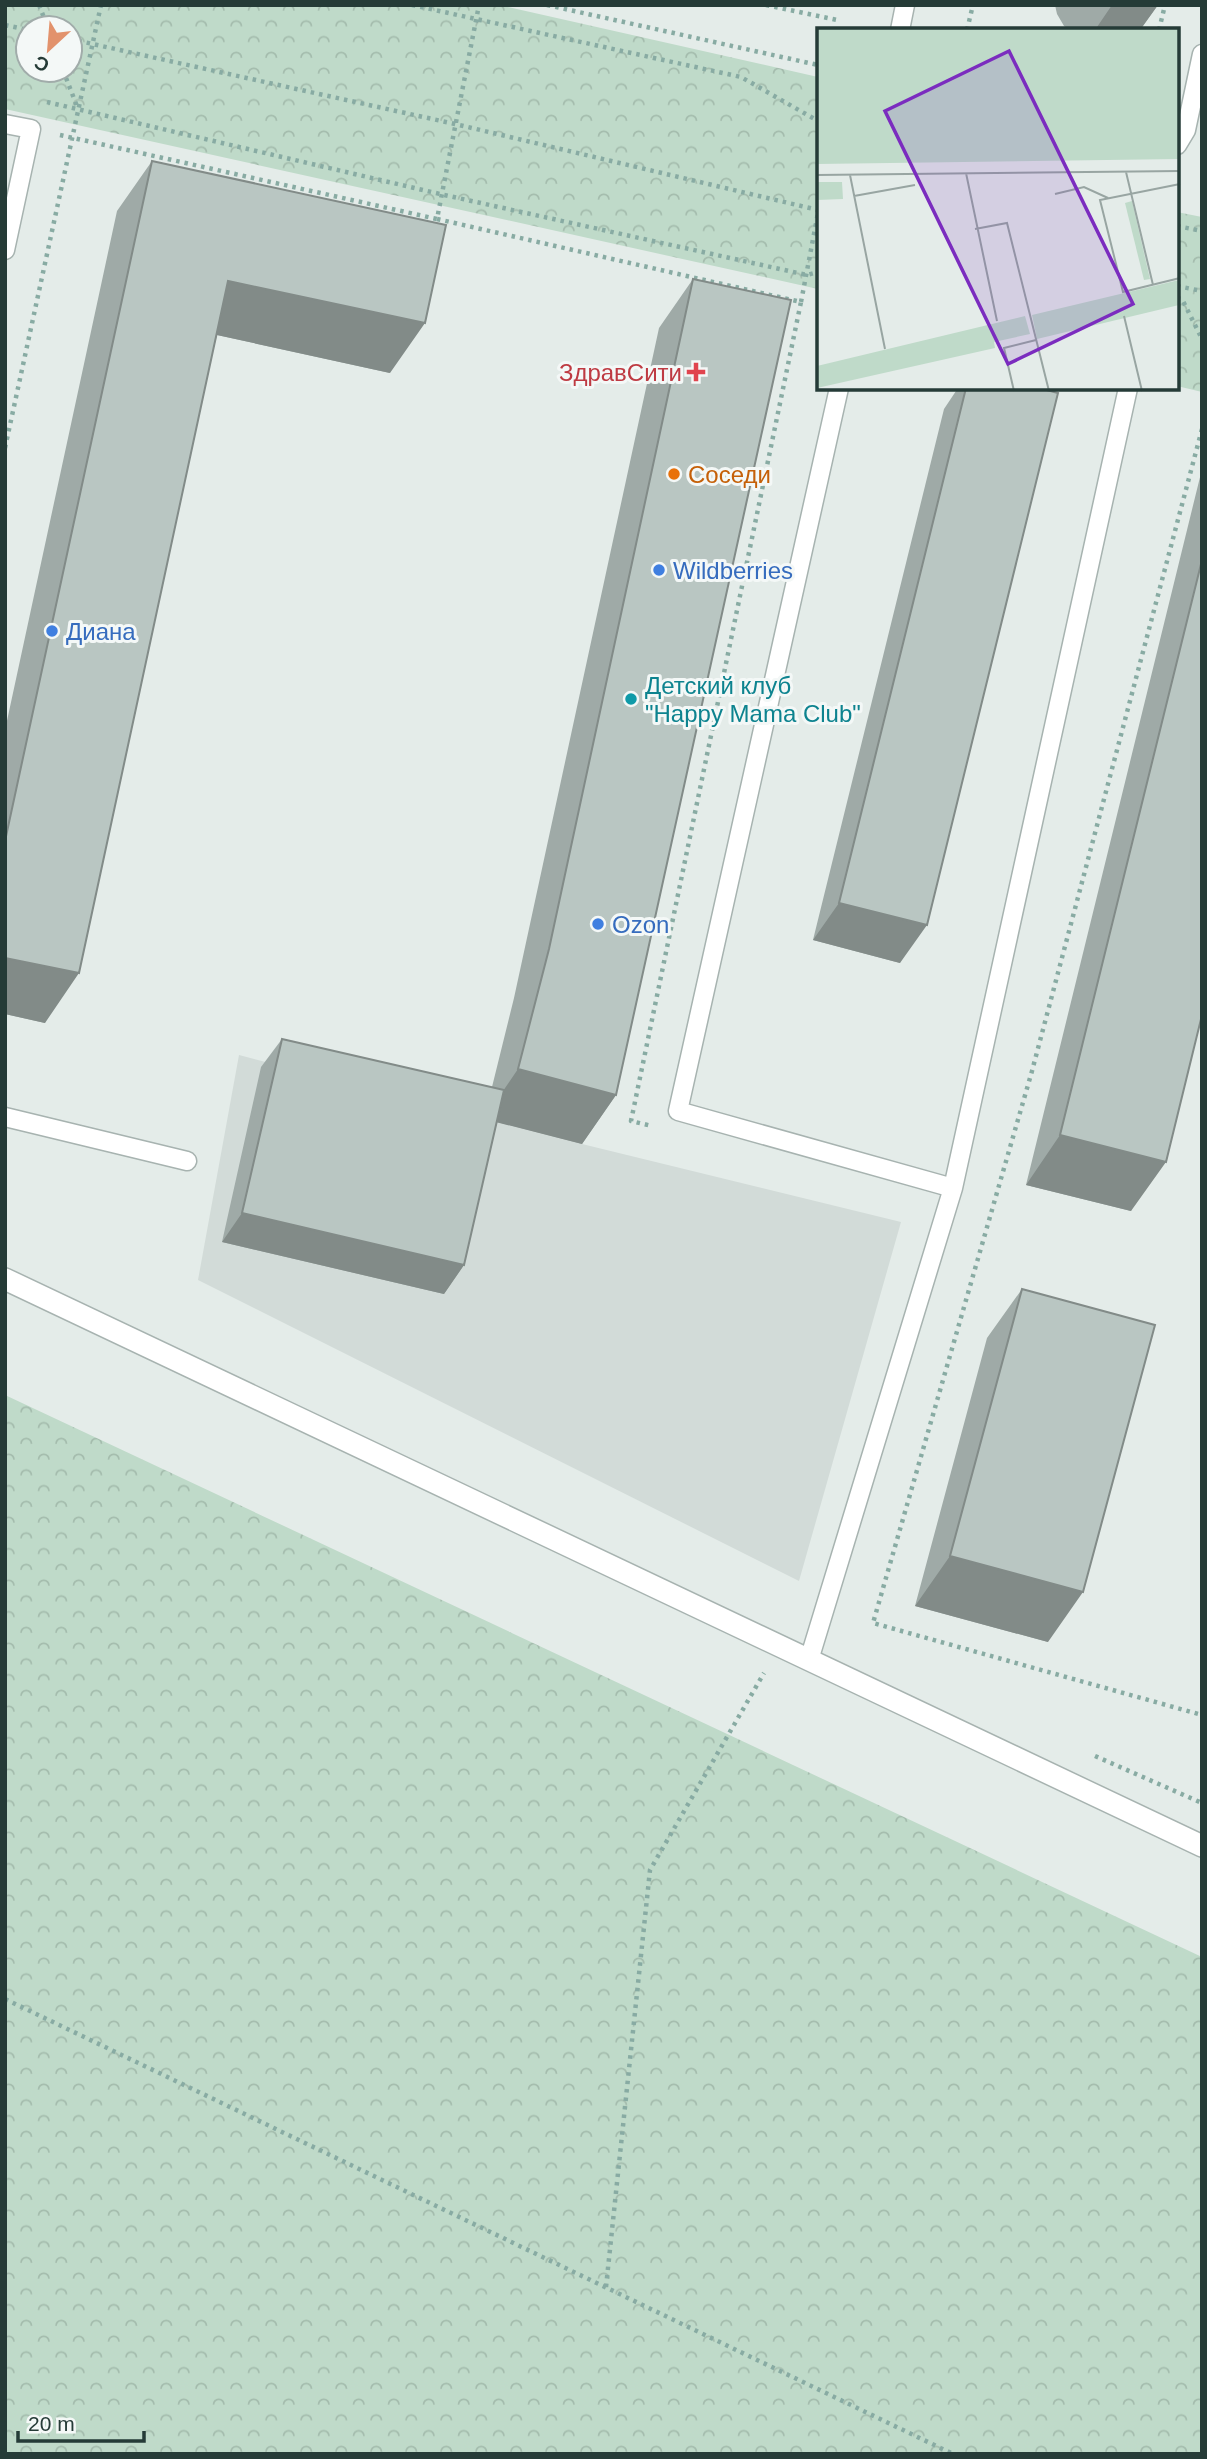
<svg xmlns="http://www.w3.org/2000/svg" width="1207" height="2459" font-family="Arial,sans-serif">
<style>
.built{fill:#d2dbd8}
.forest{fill:url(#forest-crowns);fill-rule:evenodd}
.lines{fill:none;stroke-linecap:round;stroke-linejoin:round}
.lane-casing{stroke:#a7b3b0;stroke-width:21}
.street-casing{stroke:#a7b3b0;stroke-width:24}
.path{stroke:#88aba3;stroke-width:4.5;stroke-dasharray:3.5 5;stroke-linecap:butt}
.lane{stroke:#fff;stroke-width:18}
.street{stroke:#fff;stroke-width:21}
.wall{fill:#9faaa7}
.shaded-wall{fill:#828b88}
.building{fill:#b9c6c2;stroke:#828b88;stroke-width:2}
.health-dot{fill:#e0444e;stroke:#f4f8f7;stroke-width:2.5}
.food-dot{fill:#e8710a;stroke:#f4f8f7;stroke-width:2.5}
.shop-dot{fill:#3f7fe0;stroke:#f4f8f7;stroke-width:2.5}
.culture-dot{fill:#0f9aa8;stroke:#f4f8f7;stroke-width:2.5}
.labels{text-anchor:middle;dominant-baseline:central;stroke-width:6;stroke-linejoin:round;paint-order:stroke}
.health-label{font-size:24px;fill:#be3a42;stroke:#f4f8f7;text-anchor:end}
.food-label{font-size:24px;fill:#c56008;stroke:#f4f8f7;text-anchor:start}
.shop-label{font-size:24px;fill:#366cbe;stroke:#f4f8f7;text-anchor:start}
.culture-label{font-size:24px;fill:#0d838f;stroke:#f4f8f7;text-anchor:start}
.inset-road{fill:none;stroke:#98a5a2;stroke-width:2}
.view{fill:#7b2cbf;fill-opacity:0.15;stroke:#7b2cbf;stroke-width:3.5}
.inset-edge{fill:none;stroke:#253b37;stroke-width:3.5}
</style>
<defs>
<pattern id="forest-crowns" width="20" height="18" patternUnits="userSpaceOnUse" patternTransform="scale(1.75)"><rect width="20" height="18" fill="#bfdac9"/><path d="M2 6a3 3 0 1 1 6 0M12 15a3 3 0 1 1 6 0" fill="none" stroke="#a4bcad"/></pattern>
</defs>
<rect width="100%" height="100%" fill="#e4ece9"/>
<path class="built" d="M239,1055L582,1144L901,1222L799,1581L198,1280Z"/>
<path class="forest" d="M5,5H499L818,77V289L5,109ZM28,28H70V70H28Z
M1177,212L1202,217V392L1177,386Z
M5,1395L1202,1957V2454H5Z"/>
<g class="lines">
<defs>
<path id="lane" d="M900,30L905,5
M5,124L31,129L5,250
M1177,145L1186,130L1202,54
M839,388L678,1111L953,1188
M5,1117L187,1161
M809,1660L953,1188L1128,388"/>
<path id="street" d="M5,1279L1202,1846"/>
</defs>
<use href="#lane" class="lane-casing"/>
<use href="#street" class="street-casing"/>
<path class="path" d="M39,5L48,28
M412,5L741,77L818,121
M547,5L818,65
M766,5L837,20
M5,25L28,30
M967,30L972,9
M1159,30L1165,5
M70,39L455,124L818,210
M63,70L78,109
M47,102L440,194L807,275L818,272
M60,135L437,219L479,5
M437,219L801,302L631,1121L652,1126
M1177,226L1202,231
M1177,286L1202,291
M1177,298L1182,299L1202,339
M801,302L818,213
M1202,429L1032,1071L873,1623L1202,1715
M5,448L101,5
M1095,1756L1202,1803
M5,1999L953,2454
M606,2287L650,1870L764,1673"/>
<use href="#lane" class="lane"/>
<use href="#street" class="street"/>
</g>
<path class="wall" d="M1055,5H1158L1140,30H1070L1064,26L1057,14Z
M152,161L390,373L217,335L45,1023L5,1014V730L117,211Z
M693,279L616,1095L582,1144L497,1122L464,1265L444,1294L222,1242L261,1067L282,1039L492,1087L514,998L659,328Z
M958,388H1039L900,963L813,940L944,409Z
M1202,469V1015L1131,1211L1026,1185Z
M1022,1289L1048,1642L915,1606L987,1338Z"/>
<path class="shaded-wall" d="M1112,5H1158L1140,30H1095Z
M228,281L425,323L390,373L194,330Z
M839,903L927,925L900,963L813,940Z
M5,958L79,973L45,1023L5,1014Z
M518,1069L616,1095L582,1144L484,1119Z
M1060,1135L1166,1162L1131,1211L1026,1185Z
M242,1213L464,1265L444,1294L222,1242Z
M950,1556L1083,1592L1048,1642L915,1606Z"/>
<path class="building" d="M152,161L446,225L425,323L228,281L79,973L5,958V841Z
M693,279L791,300L616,1095L518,1069L549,949Z
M966,388H1039L1058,393L927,925L839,903Z
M1202,560V1015L1166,1162L1060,1135Z
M282,1039L504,1090L464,1265L242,1213Z
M1022,1289L1155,1325L1083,1592L950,1556Z"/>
<path class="health-dot" d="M692.5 361.5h7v7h7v7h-7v7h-7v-7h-7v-7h7z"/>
<circle class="food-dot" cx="674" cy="474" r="7"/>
<g class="shop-dot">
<circle cx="659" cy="570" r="7"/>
<circle cx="52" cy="631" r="7"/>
<circle cx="598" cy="924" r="7"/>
</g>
<circle class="culture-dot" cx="631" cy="699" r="7"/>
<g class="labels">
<g class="health-label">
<text x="682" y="372">ЗдравСити</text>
</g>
<g class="food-label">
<text x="688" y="474">Соседи</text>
</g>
<g class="shop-label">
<text x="673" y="570">Wildberries</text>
<text x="66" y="631">Диана</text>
<text x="612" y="924">Ozon</text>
</g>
<g class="culture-label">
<text x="645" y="685">Детский клуб<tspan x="645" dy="28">"Happy Mama Club"</tspan></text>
</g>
</g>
<g transform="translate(817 28)">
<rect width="362" height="362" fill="#e4ece9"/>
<path d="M315,173L333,251L327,252L308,175Z" fill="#bfdac9"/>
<path d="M0,0H362V131L0,136ZM0,154H25L26,171L0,172ZM362,252V277L220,311L215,287ZM208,288L213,306L177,314L178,320L0,360V338Z" fill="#bfdac9"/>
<path class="inset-road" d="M309,144L336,257M149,145L180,293M0,147L363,143M33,147L68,321M363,156L283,172L306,264L363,250M238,166L267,159L291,170M37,168L98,157M158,201L190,195L232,363M307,288L325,363M197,363L187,320L219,312"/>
<path class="view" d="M192,23L316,276L191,336L68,83Z"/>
<rect width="362" height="362" class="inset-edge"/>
</g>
<rect width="1207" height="2459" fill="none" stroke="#253b37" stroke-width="14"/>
<g transform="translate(49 49) rotate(206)"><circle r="33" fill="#f4f8f7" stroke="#a1acaa" stroke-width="2"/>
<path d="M0-5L12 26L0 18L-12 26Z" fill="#e2926c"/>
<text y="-10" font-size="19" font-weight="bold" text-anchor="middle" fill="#253b37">С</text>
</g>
<path d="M18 2431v10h126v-10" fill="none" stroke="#253b37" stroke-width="3.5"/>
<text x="28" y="2431" font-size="21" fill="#253b37" stroke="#f4f8f7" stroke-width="5" paint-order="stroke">20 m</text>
</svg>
